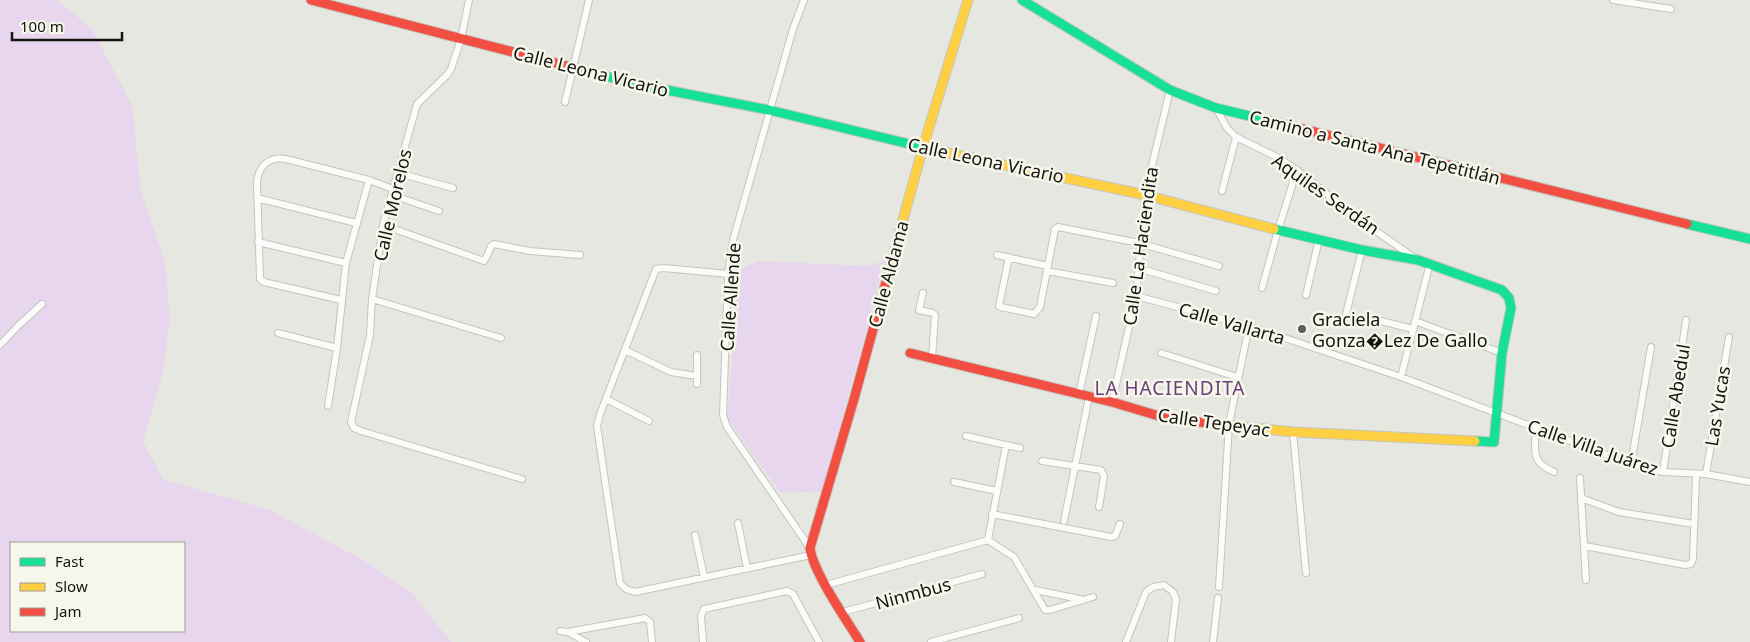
<svg xmlns="http://www.w3.org/2000/svg" width="1750" height="642" font-family="'Noto Sans',sans-serif">
<style>
.green{fill:#e7d6ee;fill-rule:evenodd}
.lines{fill:none;stroke-linecap:round;stroke-linejoin:round}
.street-casing{stroke:#c4c5bf;stroke-width:8}
.fast-casing{stroke:#c4c5bf;stroke-width:11}
.slow-casing{stroke:#c4c5bf;stroke-width:11}
.jam-casing{stroke:#c4c5bf;stroke-width:11}
.street{stroke:#fbfbfa;stroke-width:6}
.fast{stroke:#16e098;stroke-width:9}
.slow{stroke:#ffcf43;stroke-width:9}
.jam{stroke:#f24e42;stroke-width:9}
.poi-dot{fill:#5e5e59;stroke:#f6f7ea;stroke-width:2}
.labels{text-anchor:middle;dominant-baseline:central;stroke-width:5;stroke-linejoin:round;paint-order:stroke}
.street-label{font-size:18px;fill:#141510;stroke:#f6f7ea}
.poi-label{font-size:18px;fill:#141510;stroke:#f6f7ea;text-anchor:start}
.neighbourhood-label{font-size:19px;letter-spacing:1px;fill:#68417a;stroke:#f6f7ea}
</style>
<rect width="100%" height="100%" fill="#e6e7e0"/>
<path class="green" d="M0,0H57L92,29L132,105L141,193L165,261L170,320L162,375L143,442L164,480L270,510L368,563L411,592L451,642H0ZM11,543H184V631H11Z
M885,260L822,491L781,493L727,418L740,269L759,261L869,266Z"/>
<g class="lines">
<defs>
<path id="street" d="M469,0L461,39L451,69L447,75L417,104L383,225L372,299L370,335L351,422L354,428L361,431L522,479
M804,0L793,29L733,240L728,274L723,415L727,427L810,548
M1613,0L1671,9
M565,102L589,0
M1216,108L1227,128L1236,137L1279,158L1297,170L1356,217L1416,259
M398,173L453,188
M1222,191L1236,137
M392,195L439,211
M257,198L356,223
M383,225L484,261L487,256L491,246L494,244L530,251L580,255
M258,242L346,263
M997,255L1048,266
M1009,257L999,306L1001,307L1034,314L1040,307L1055,229L1058,227L1139,243L1219,266
M1138,268L1216,291
M1047,271L1113,283
M728,274L664,268L656,269L600,414L597,426L620,583L626,589L635,592L811,555
M1262,288L1278,230L1297,170
M923,293L919,310L933,313L935,315L932,358
M1306,295L1319,239
M1136,296L1249,326L1401,377L1631,464L1663,472L1706,474L1750,482
M372,299L501,338
M341,300L264,282L260,279L257,183C258,166 269,156 286,159L369,180L393,189
M1345,318L1362,250
M1377,320L1413,329
M1415,321L1502,353
M278,333L337,348
M0,345L18,326L42,304
M625,350L671,372L697,376
M1161,353L1237,377
M1401,377L1430,263
M697,384V355
M1079,394L1096,316
M606,399L649,421
M1112,402L1136,296L1145,195L1170,90
M328,406L337,348L346,263L369,180
M1536,428C1535,450 1530,462 1554,472
M1293,432L1306,573
M966,436L1020,448
M1042,461L1101,470L1104,476L1099,507
M1631,464L1651,347
M1663,472L1686,320
M1706,474L1729,337
M1580,478L1586,580
M954,482L997,491
M1581,498L1619,512L1694,524
M992,514L1111,537L1115,536L1120,524
M1064,521L1089,397
M738,523L747,568
M695,535L704,577
M988,540L1014,557L1045,610H1050L1093,597
M988,540L1006,445
M1585,546L1685,565L1691,564L1693,559L1696,474
M826,585L988,540
M1219,587L1229,424L1249,326
M1035,590L1080,599
M843,612L982,574
M560,631L568,632L645,618L650,622L652,642
M568,632L586,642
M703,642L701,616L704,609L787,591L793,594L819,642
M931,642L1019,618
M1126,642L1146,592L1153,587L1164,585L1173,592L1176,599L1171,642
M1213,642L1218,598"/>
<path id="fast" d="M1022,0L1170,90L1216,108L1266,120
M575,68L636,84L769,110L930,149
M1687,224L1750,239
M1274,229L1362,250L1418,260L1502,290L1509,298L1511,308L1502,353L1494,442L1475,441"/>
<path id="slow" d="M930,149L1145,195L1274,229
M898,238L923,147L968,0
M1227,425L1293,432L1475,441"/>
<path id="jam" d="M311,0L575,68
M1266,120L1687,224
M910,353L1112,402L1169,419L1227,425
M860,642C846,619 813,572 810,548L854,399L898,238"/>
</defs>
<use href="#street" class="street-casing"/>
<use href="#fast" class="fast-casing"/>
<use href="#slow" class="slow-casing"/>
<use href="#jam" class="jam-casing"/>
<use href="#street" class="street"/>
<use href="#fast" class="fast"/>
<use href="#slow" class="slow"/>
<use href="#jam" class="jam"/>
</g>
<circle class="poi-dot" cx="1302" cy="329" r="5"/>
<g class="labels">
<g class="street-label">
<text transform="translate(591 71) rotate(14)">Calle Leona Vicario</text>
<text transform="translate(1375 147) rotate(14)">Camino a Santa Ana Tepetitlán</text>
<text transform="translate(986 160) rotate(12)">Calle Leona Vicario</text>
<text transform="translate(1326 194) rotate(35)">Aquiles Serdán</text>
<text transform="translate(392 205) rotate(-77)">Calle Morelos</text>
<text transform="translate(1140 246) rotate(-82)">Calle La Haciendita</text>
<text transform="translate(888 274) rotate(-75)">Calle Aldama</text>
<text transform="translate(730 297) rotate(-86)">Calle Allende</text>
<text transform="translate(1232 323) rotate(16)">Calle Vallarta</text>
<text transform="translate(1675 396) rotate(-81)">Calle Abedul</text>
<text transform="translate(1717 406) rotate(-81)">Las Yucas</text>
<text transform="translate(1214 422) rotate(8)">Calle Tepeyac</text>
<text transform="translate(1593 447) rotate(19)">Calle Villa Juárez</text>
<text transform="translate(913 593) rotate(-15)">Ninmbus</text>
</g>
<g class="poi-label">
<text x="1312" y="319">Graciela<tspan x="1312" dy="21">Gonza�Lez De Gallo</tspan></text>
</g>
<g class="neighbourhood-label">
<text x="1170" y="388">LA HACIENDITA</text>
</g>
</g>
<rect x="10" y="542" width="175" height="90" fill="#f6f7ea" stroke="#9c9d93"/>
<rect x="20" y="558" width="25" height="8" fill="#16e098" stroke="#9c9d93"/>
<text x="55" y="567" font-size="15" fill="#141510">Fast</text>
<rect x="20" y="583" width="25" height="8" fill="#ffcf43" stroke="#9c9d93"/>
<text x="55" y="592" font-size="15" fill="#141510">Slow</text>
<rect x="20" y="608" width="25" height="8" fill="#f24e42" stroke="#9c9d93"/>
<text x="55" y="617" font-size="15" fill="#141510">Jam</text>
<path d="M12 32v8h110v-8" fill="none" stroke="#141510" stroke-width="2.5"/>
<text x="20" y="32" font-size="15" fill="#141510" stroke="#f6f7ea" stroke-width="4" paint-order="stroke">100 m</text>
</svg>
